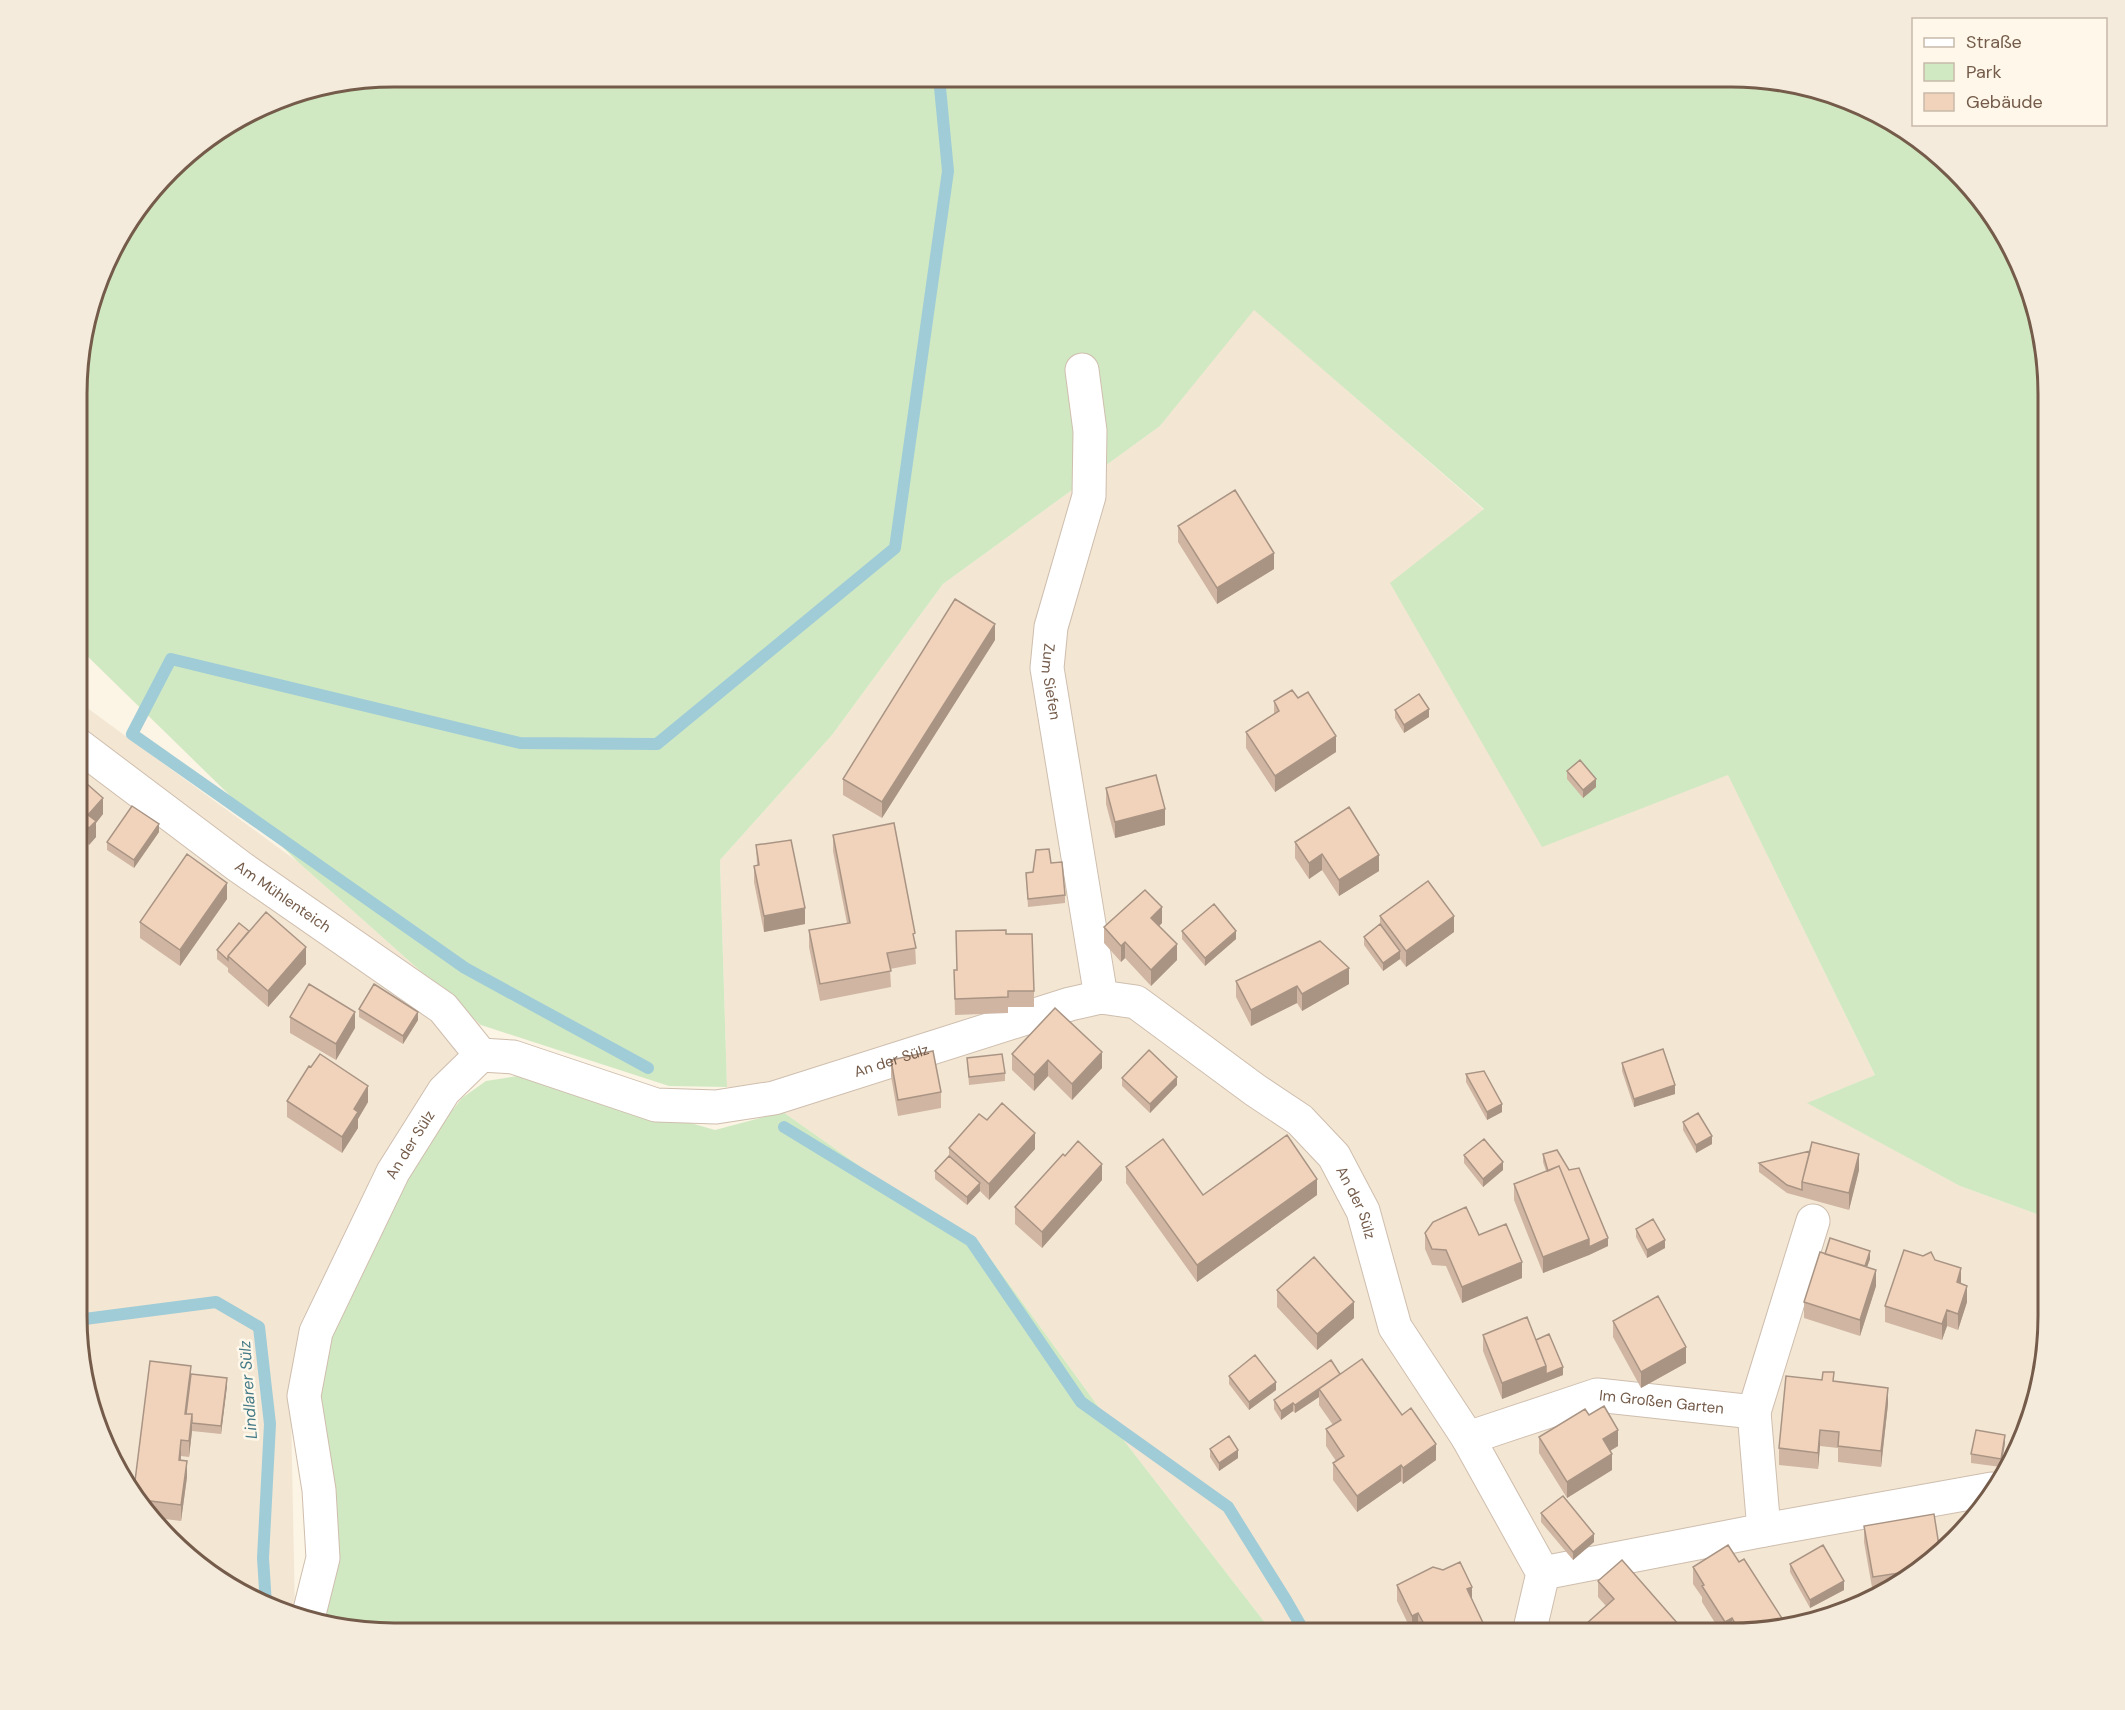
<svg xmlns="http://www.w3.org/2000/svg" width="2125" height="1710" font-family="'DM Sans',sans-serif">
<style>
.residential{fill:#f3e6d3}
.green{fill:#d1e9c3}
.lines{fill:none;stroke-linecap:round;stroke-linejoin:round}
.stream{stroke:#9fccd7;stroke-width:12}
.street-casing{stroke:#cfbeae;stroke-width:35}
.street{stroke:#fff;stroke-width:33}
.wall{fill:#cfb5a2}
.shaded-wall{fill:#a99484}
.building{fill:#f1d3bc;stroke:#a99484;stroke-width:1.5}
.labels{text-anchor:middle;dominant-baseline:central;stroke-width:5;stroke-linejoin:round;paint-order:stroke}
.street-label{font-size:15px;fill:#745b4a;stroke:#fff8ea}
.water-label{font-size:16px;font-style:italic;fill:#447a87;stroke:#fff8ea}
.rim{fill:none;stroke:#745b4a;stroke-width:3}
</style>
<rect width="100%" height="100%" fill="#fcf4e4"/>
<path class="residential" d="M1254,309L1484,510L1728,774L1875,1075L1808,1103L1960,1186L2048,1218V1337L2024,1438L1969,1526L1908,1580L1853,1609L1731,1633H1273L1108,1420L990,1258L783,1112L749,1092L727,1087L720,860L832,735L943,584L1160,426Z
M79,702L298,862L481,1025L439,1086L291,1411L295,1615L272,1609L184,1554L109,1457L77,1337Z"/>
<path class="green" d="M394,77H1751L1853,101L1941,156L1995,217L2024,272L2048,394V1218L1960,1186L1807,1103L1875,1075L1728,775L1542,847L1390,583L1484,509L1254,310L1160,426L943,584L832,735L720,860L727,1087L669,1086L481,1025L298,862L79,648V352L119,236L185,155L292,93Z
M524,1075L715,1130L783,1112L990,1258L1108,1420L1273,1633H374L318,1620L314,1398L321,1334L400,1177L462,1098L486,1081Z"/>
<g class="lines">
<path class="stream" d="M79,678L82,680
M648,1068L465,968L132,734L171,659L520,743L657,744L895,548L948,171L939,77
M784,1127L971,1241L1081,1402L1228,1507L1286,1600L1305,1633
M77,1320L216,1302L259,1327L270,1424L263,1558L266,1605"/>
<defs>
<g id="street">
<path id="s1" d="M1082,370L1090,431L1089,496L1051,627L1047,668L1101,997"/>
<path id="s2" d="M78,745L240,867L443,1008L481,1055"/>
<path d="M1754,1412L1813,1221"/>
<path id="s3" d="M1468,1438L1597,1395L1754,1412L1764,1530L1543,1573"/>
<path d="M1764,1530L1992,1489"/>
<path id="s4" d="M308,1618L323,1558L319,1490L304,1396L316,1332L393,1172L444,1091L481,1055L513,1057L656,1105L716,1107L774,1098L1070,1004L1101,997L1136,1002L1255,1090L1300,1120L1334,1156L1363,1211L1395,1327L1468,1438L1543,1573L1529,1633"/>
</g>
</defs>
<use href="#street" class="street-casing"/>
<use href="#street" class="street"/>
</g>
<path class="wall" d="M1178,526L1274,569L1217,604L1178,542Z
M995,640L882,818L843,795V779Z
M1298,698L1336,752L1275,792L1246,748V732L1274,714V701Z
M1395,710L1429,717L1404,733L1395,718Z
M1567,771L1596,787L1583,798L1567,779Z
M78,776L103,814L96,823V837L89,845L82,838Z
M1106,788L1165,825L1115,838L1106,804Z
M159,832L134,868L107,850V842Z
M833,835L915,943L916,964L890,969L891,987L820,1001L809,947V930L847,923L833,851Z
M1295,842L1379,871L1339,896L1322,870L1309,879L1295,858Z
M756,845L805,924L764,932L754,882V866L757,865Z
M1051,863L1065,895V903L1028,907L1026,873L1033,872Z
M227,899L180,966L140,938V922Z
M1380,916L1454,932L1406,967L1400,959L1383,971L1364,945V937L1380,924Z
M1162,923L1159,926L1177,960L1151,986L1125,958L1121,962L1104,943V927Z
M249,931L306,964L268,1007L228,972V968L217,959V950Z
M1182,931L1236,939L1205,966L1182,939Z
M1006,934L1034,991V1007H1008V1013L955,1015L954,970H957Z
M1236,981L1349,984L1302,1011L1297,1003L1251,1026L1236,997Z
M359,1009L418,1020L403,1044L359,1017Z
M290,1017L355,1028L336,1060L290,1033Z
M1012,1054L1102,1068L1072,1100L1048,1076L1034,1091L1012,1070Z
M967,1058L1005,1073V1081L969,1085Z
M891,1060L941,1092V1108L898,1116L891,1076Z
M1622,1063L1675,1094L1634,1107L1622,1071Z
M1466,1074L1502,1112L1487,1120L1466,1082Z
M1122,1078L1177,1085L1150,1113L1122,1086Z
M287,1101L368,1102L358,1119V1128L342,1153L287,1117Z
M987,1120L1035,1149L989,1200L980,1191L967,1205L935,1179V1171L949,1156V1148Z
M1683,1122L1712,1144L1696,1153L1683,1130Z
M1543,1154L1608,1246L1589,1255L1543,1273L1514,1200V1184L1546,1171L1543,1162Z
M1464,1155L1503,1170L1483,1187L1464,1163Z
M1065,1156L1102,1180L1042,1248L1015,1224V1207Z
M1759,1163L1859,1170L1849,1210L1787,1193L1759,1172Z
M1126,1167L1203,1195H1317L1197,1282L1126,1183Z
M1636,1229L1665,1248L1647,1258L1636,1237Z
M1425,1233L1479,1235L1522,1278L1462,1303L1446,1266L1432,1265L1425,1249Z
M1825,1254L1870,1259L1867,1267L1876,1286L1860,1336L1804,1318V1302Z
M1935,1260L1961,1284L1967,1302L1958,1330L1947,1326L1942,1340L1885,1322V1306Z
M1277,1290L1354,1318L1317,1350L1277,1307Z
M1613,1321L1686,1363L1641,1388L1613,1337Z
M1483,1335L1536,1340L1563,1375L1502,1399L1483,1351Z
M191,1374L227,1386L221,1434L192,1431L189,1457L181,1456V1460L187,1477L181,1521L157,1518L134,1489Z
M1340,1374L1402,1415L1436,1460L1403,1484L1401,1481L1357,1512L1333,1480V1463L1336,1461L1326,1446V1429L1333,1425L1319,1405V1397L1295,1413L1293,1411L1281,1420L1274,1409V1400Z
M1229,1376L1276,1390L1249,1410L1229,1384Z
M1834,1381L1888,1404L1881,1467L1838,1462V1448L1820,1446L1818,1469L1779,1465V1448Z
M1589,1415L1618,1446L1610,1451L1612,1470L1567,1498L1539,1453V1437Z
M2005,1443L2001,1467L1971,1463V1454Z
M1210,1449L1238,1458L1219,1471L1210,1457Z
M1541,1513L1594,1542L1573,1560L1541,1522Z
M1864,1526L1940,1552L1908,1580L1886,1591L1873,1593L1864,1542Z
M1739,1562L1785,1623L1731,1634H1722L1702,1602V1597L1693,1584V1567Z
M1790,1564L1844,1590L1810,1608L1790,1572Z
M1598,1581L1686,1633L1606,1606L1598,1597Z
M1397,1585L1472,1600L1484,1633H1421L1418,1629L1412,1632L1397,1601Z"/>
<path class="shaded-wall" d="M1274,553V569L1217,604V588Z
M995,624V640L882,818V802Z
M1429,709V717L1404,733V725Z
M1336,736V752L1275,792V776Z
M1596,779V787L1583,798V790Z
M103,798V814L96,823V837L89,845L88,815Z
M1165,809V825L1115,838V822Z
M82,822V838L78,842V826Z
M159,824V832L134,868V860Z
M1322,854V870L1309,879V863Z
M1379,855V871L1339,896V880Z
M227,883V899L180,966V950Z
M1162,907V923L1151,934V918Z
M805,908V924L764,932V916Z
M1454,916V932L1406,967V951Z
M1236,931V939L1205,966V958Z
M1125,942V958L1121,962V946Z
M1177,944V960L1151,986V970Z
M306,947V964L268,1007V991Z
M1400,951V959L1383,971V963Z
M1349,968V984L1302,1011V994Z
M1297,986V1003L1251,1026V1010Z
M355,1012V1028L336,1060V1044Z
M418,1012V1020L403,1044V1036Z
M1102,1052V1068L1072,1100V1084Z
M1048,1060V1076L1034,1091V1075Z
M1177,1077V1085L1150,1113V1104Z
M1675,1085V1094L1634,1107V1099Z
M368,1086V1102L358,1119V1128L342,1153V1137L354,1109Z
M1502,1104V1112L1487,1120V1112Z
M1035,1133V1149L989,1200V1184Z
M1712,1136V1144L1696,1153V1145Z
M1859,1154V1170L1849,1210V1193Z
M1503,1162V1170L1483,1187V1179Z
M1102,1164V1180L1042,1248V1232Z
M1317,1179V1195L1197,1282V1265Z
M980,1183V1191L967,1205V1197Z
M1608,1238V1246L1589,1255L1543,1273V1257L1589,1239Z
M1665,1240V1248L1647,1258V1250Z
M1870,1251V1259L1862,1281V1273Z
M1522,1262V1278L1462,1303V1287Z
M1961,1268V1284L1957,1282Z
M1876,1270V1286L1860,1336V1320Z
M1967,1286V1302L1958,1330V1314Z
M1354,1302V1318L1317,1350V1334Z
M1947,1310V1326L1942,1340V1324Z
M1686,1347V1363L1641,1388V1372Z
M1546,1366L1563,1367V1375L1502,1399V1383Z
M227,1378V1386L221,1434V1426Z
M1276,1382V1390L1249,1410V1402Z
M1888,1388V1404L1881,1467V1451Z
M1319,1389V1397L1295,1413V1405Z
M1293,1403V1411L1281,1420V1411Z
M192,1414V1431L189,1457V1441Z
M1618,1430V1446L1603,1455V1439Z
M1820,1430V1446L1818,1469V1453Z
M2005,1435V1443L2001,1467V1459Z
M181,1440V1456L179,1476V1460Z
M1436,1444V1460L1403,1484V1468Z
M1238,1450V1458L1219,1471V1463Z
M1612,1454V1470L1567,1498V1482Z
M187,1461V1477L181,1521V1505Z
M1401,1465V1481L1357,1512V1496Z
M1594,1534V1542L1573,1560V1552Z
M1844,1581V1590L1810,1608V1600Z
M1472,1587V1603L1467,1589Z
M1418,1613V1629L1412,1632V1616Z
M1732,1618V1633L1725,1634V1622Z
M1484,1625V1633H1468Z"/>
<path class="building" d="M1235,490L1274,553L1217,588L1178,526Z
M955,599L995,624L882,802L843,779Z
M1292,690L1298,698L1308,692L1336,736L1275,776L1246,732L1279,711L1274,701Z
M1419,694L1429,709L1404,725L1395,710Z
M1580,760L1596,779L1583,790L1567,771Z
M1156,775L1165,809L1115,822L1106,788Z
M78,776L103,798L88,815L96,821L89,828L82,822L78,826Z
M132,806L159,824L134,860L107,842Z
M1349,807L1379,855L1339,880L1322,854L1309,863L1295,842Z
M894,823L915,933L913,934L916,948L887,953L891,971L820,984L809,930L850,923L833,835Z
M791,840L805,908L764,916L754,866L759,865L756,845Z
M1049,849L1051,863L1062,862L1065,895L1028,899L1026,873L1033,872L1036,850Z
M187,854L227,883L180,950L140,922Z
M1428,881L1454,916L1406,951L1380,916Z
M1145,890L1162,907L1151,918L1177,944L1151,970L1125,942L1121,946L1104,927Z
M1214,904L1236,931L1205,958L1182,931Z
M266,912L306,947L268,991L228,956Z
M239,923L249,931L228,956V960L217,950Z
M1380,924L1400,951L1383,963L1364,937Z
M1006,930V934H1032L1034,991H1008V997L955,999L954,970H957L956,931Z
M1320,941L1349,968L1302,994L1297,986L1251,1010L1236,981Z
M309,984L355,1012L336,1044L290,1017Z
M374,984L418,1012L403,1036L359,1009Z
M1055,1008L1102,1052L1072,1084L1048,1060L1034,1075L1012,1054Z
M1663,1049L1675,1085L1634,1099L1622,1063Z
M1149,1050L1177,1077L1150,1104L1122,1078Z
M933,1051L941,1092L898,1100L891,1060Z
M320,1054L368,1086L354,1109L358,1112L342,1137L287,1101L309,1066L311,1067Z
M1002,1054L1005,1073L969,1077L967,1058Z
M1484,1071L1502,1104L1487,1112L1466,1074Z
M1002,1103L1035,1133L989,1184L949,1148L979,1114L987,1120Z
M1698,1113L1712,1136L1696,1145L1683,1122Z
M1287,1135L1317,1179L1197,1265L1126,1167L1163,1139L1203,1195Z
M1484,1139L1503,1162L1483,1179L1464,1155Z
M1078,1141L1102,1164L1042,1232L1015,1207L1063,1154L1065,1156Z
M1812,1142L1859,1154L1849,1193L1802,1182Z
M1557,1150L1569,1170L1579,1168L1608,1238L1589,1247V1239L1559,1166L1548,1171L1543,1154Z
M1810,1151L1802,1182V1190L1787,1185L1759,1163Z
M949,1156L980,1183L967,1197L935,1171Z
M1559,1166L1589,1239L1543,1257L1514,1184Z
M1466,1207L1479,1235L1506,1224L1522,1262L1462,1287L1446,1250L1432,1249L1425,1233L1433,1222Z
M1653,1219L1665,1240L1647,1250L1636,1229Z
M1830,1238L1870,1251L1865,1266L1825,1254Z
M1904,1250L1923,1256L1931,1252L1935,1260L1961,1268L1957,1282L1967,1286L1958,1314L1947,1310L1942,1324L1885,1306Z
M1820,1252L1876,1270L1860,1320L1804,1302Z
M1314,1257L1354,1302L1317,1334L1277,1290Z
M1658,1296L1686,1347L1641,1372L1613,1321Z
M1527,1317L1546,1366L1502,1383L1483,1335Z
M1549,1334L1563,1367L1546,1374V1366L1536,1340Z
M1255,1355L1276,1382L1249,1402L1229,1376Z
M1362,1359L1402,1415L1411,1408L1436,1444L1403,1468L1401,1465L1357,1496L1333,1463L1344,1456L1326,1429L1341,1420L1319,1389Z
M1331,1360L1340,1374L1295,1405L1293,1403L1281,1411L1274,1400Z
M150,1361L191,1366L185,1414H192L189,1441L181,1440L179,1460L187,1461L181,1505L143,1500L134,1489Z
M1823,1372H1834L1833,1381L1888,1388L1881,1451L1838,1446L1839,1432L1820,1430L1818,1453L1779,1448L1786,1376L1822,1380Z
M191,1374L227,1378L221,1426L192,1423V1414H186Z
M1604,1406L1618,1430L1603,1439L1612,1454L1567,1482L1539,1437L1585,1409L1589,1415Z
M1976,1430L2005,1435L2001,1459L1971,1454Z
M1229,1436L1238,1450L1219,1463L1210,1449Z
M1563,1496L1594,1534L1573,1552L1541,1513Z
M1934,1514L1940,1552L1919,1570L1873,1577L1864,1526Z
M1728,1545L1739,1562L1744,1559L1785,1623L1740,1632L1732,1618L1725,1622L1702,1586L1704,1585L1693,1567Z
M1823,1545L1844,1581L1810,1600L1790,1564Z
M1622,1560L1686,1633H1576L1614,1599L1598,1581Z
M1460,1562L1472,1587L1467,1589L1484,1625L1468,1633H1429L1418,1613L1412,1616L1397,1585L1433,1567L1443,1570Z"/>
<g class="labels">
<g class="street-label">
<text stroke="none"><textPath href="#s1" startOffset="318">Zum Siefen</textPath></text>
<text stroke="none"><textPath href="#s2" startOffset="255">Am Mühlenteich</textPath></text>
<text stroke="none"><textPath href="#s4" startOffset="1040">An der Sülz</textPath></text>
<text stroke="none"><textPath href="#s4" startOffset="500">An der Sülz</textPath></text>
<text stroke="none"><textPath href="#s4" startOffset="1598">An der Sülz</textPath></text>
<text stroke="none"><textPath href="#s3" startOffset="201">Im Großen Garten</textPath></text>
</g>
<g class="water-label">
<text transform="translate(248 1390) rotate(-94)">Lindlarer Sülz</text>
</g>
</g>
<path d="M0 0H2125V1710H0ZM394 87H1731A307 307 0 0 1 2038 394V1316A307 307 0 0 1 1731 1623H394A307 307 0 0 1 87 1316V394A307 307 0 0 1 394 87Z" fill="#f4ebdd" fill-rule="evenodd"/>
<path class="rim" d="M394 87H1731A307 307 0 0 1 2038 394V1316A307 307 0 0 1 1731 1623H394A307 307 0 0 1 87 1316V394A307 307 0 0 1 394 87Z"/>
<rect x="1912" y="18" width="195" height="108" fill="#fff8ea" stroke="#c7b9aa" stroke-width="1.5"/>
<rect x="1924" y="38" width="30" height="9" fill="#ffffff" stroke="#c7b9aa" stroke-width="1.5"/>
<text x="1966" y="48" font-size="18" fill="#745b4a">Straße</text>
<rect x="1924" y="63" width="30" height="18" fill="#d1e9c3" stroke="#c7b9aa" stroke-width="1.5"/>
<text x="1966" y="78" font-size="18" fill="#745b4a">Park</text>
<rect x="1924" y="93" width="30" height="18" fill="#f1d3bc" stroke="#c7b9aa" stroke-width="1.5"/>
<text x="1966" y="108" font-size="18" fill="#745b4a">Gebäude</text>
</svg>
